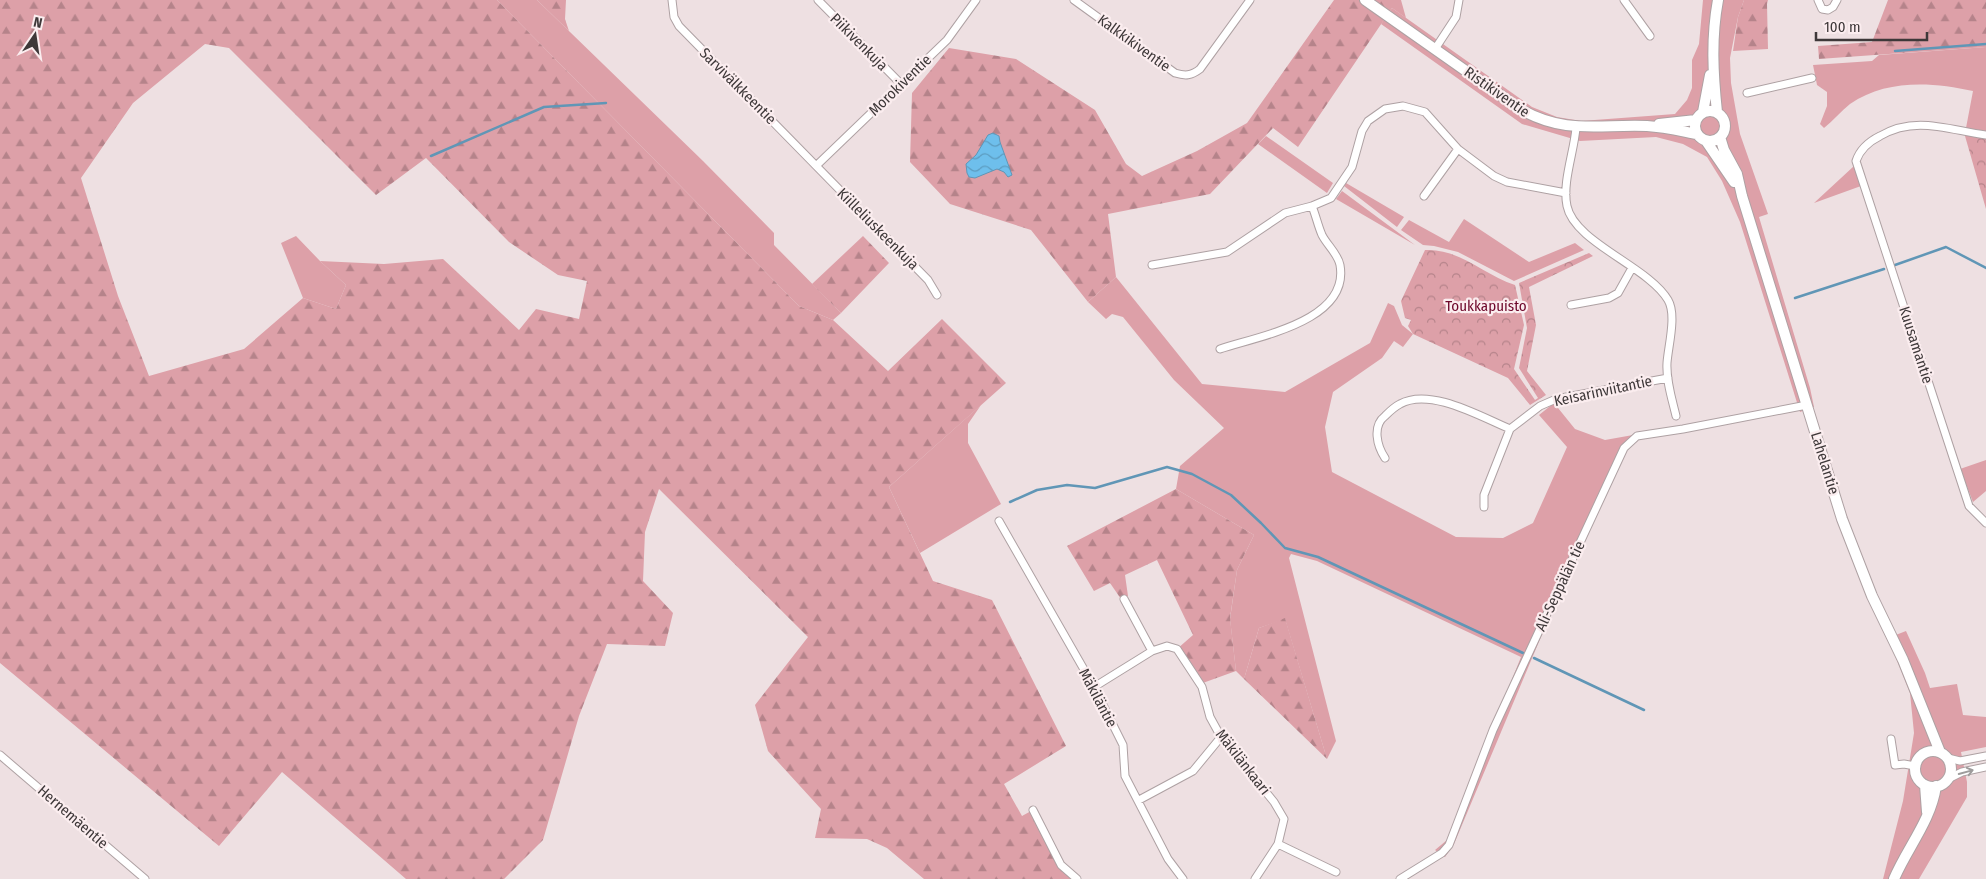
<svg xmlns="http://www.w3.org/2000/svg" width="1986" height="879" font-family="'Fira Sans Condensed',sans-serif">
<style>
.grass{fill:#dda0a8}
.forest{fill:url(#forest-firs);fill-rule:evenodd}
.park{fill:url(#park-crowns)}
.water{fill:url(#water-waves);stroke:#6096b6}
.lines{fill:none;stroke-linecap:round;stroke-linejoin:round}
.stream{stroke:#6096b6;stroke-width:2.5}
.street-casing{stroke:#aea1a3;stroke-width:9}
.secondary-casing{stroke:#aea1a3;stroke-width:12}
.street{stroke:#fff;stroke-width:7}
.secondary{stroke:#fff;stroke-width:10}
.oneway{stroke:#9e9c9c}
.labels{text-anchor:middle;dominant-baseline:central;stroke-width:4.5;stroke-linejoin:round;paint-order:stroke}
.street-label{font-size:15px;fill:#3e3839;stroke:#fbedef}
.park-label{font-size:15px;fill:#6d072a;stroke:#fbedef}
</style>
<defs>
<pattern id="forest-firs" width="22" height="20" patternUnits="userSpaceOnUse" patternTransform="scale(1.25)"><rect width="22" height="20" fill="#dda0a8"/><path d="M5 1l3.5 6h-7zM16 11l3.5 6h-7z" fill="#b5838a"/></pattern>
<pattern id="park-crowns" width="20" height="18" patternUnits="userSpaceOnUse" patternTransform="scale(1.25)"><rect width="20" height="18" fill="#dda0a8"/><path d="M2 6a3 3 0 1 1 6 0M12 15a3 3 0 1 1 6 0" fill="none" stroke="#b5838a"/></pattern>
<pattern id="water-waves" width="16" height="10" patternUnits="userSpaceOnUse" patternTransform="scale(1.25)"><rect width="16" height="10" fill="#6ebfec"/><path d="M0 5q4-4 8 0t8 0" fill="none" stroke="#5c9cc0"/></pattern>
</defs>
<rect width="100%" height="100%" fill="#eee0e2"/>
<path class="grass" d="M497,0H537L703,161L774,233V245L841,313L833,320L799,306Z
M1703,0H1744L1738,17L1730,58L1731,83L1740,134L1768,214L1759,217L1810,388L1814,407L1800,412L1740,222L1722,181L1707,157L1683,144L1656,137L1580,141L1522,124L1381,24L1392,8L1532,107L1557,117L1581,121L1675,114L1687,100L1692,88V60L1699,44Z
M1986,47V131L1966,128L1973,91C1932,82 1886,79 1850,104C1841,111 1833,121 1824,128L1820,124L1827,106V92L1817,85L1813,65L1872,61L1879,55Z
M1266,136L1333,183L1327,193L1258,144Z
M1854,166L1861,186L1814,203Z
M1346,183L1404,217L1397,227L1344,186Z
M1342,191L1415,245L1336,199Z
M1464,219L1529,262L1575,243L1584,250L1514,281L1458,252L1434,246L1423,245L1401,230L1409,220L1449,242Z
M296,236L320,261L346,285L336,309L303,298L281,243Z
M1116,277L1202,384L1285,392L1370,343L1388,303L1394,306L1402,325L1413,334L1403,347L1394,341L1382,358L1333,392L1325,427L1332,472L1456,537L1503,538L1533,523L1567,447L1539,415L1554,403L1575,429L1605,440L1633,435L1567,575L1454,844L1445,857L1435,850L1447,840L1521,657L1317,561L1291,554L1289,558L1336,741L1327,759L1285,619L1259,628L1244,679L1236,671L1230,619L1237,570L1254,535L1176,489L1180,466L1224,428L1174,380L1123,317L1112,314L1106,319L1088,302Z
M981,405L968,424V443L1001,504L920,553L889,487Z
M1986,460V491L1973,502L1960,469Z
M1906,631L1925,673L1930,688L1957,684L1963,715L1986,717V747L1961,752L1967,782V797L1919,879H1883L1903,801L1914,733L1910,693L1888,638Z"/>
<path class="forest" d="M0,0H497L799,306L833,320L888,371L942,319L1006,383L889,487L933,581L992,600L1066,746L1004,784L1022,816L1031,811L1073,879H924L887,848L867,839L815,838L821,809L768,751L755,705L808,637L659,489L645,532L643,581L673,613L665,646L607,644L579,716L543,840L504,879H406L282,772L219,846L0,663ZM205,44L229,48L376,195L426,158L509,242L558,275L587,281L579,319L536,309L519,330L443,259L384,264L320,261L346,285L336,309L303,298L244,349L149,376L118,296L81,178L133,103Z
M537,0H566L565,19L569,31Z
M1334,0H1401L1406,18L1392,8L1298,147L1273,128L1210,194L1108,214L1116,277L1088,302L1031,230L950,204L910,162L912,93L949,48L1016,59L1095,110L1126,164L1142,176L1197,151L1247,123Z
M1744,0H1768L1767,4L1768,49L1733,51L1738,17Z
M1888,0H1986V47L1819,59L1818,46L1872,42Z
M863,236L889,263L841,313L812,284Z
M1176,489L1254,535L1237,570L1230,618L1236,671L1200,684L1177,649L1193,635L1157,560L1125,575L1128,596L1121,599L1110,583L1094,591L1067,546Z
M1285,618L1327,759L1244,679L1259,628Z"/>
<path class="park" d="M1965,135L1986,138V209L1965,136Z
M1425,250C1459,248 1484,275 1515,285L1524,325L1514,369L1535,400L1538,398L1519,368L1527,328L1519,283L1589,253L1593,256L1529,287L1536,325L1527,371L1546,395L1530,405L1508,378L1413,334L1408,326L1411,320L1405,318L1401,301Z"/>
<path class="water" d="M993,133L999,136L1000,142L1012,175L1008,177L1004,172L997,169L975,178L969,177L967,173L966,164L976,155L988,135Z"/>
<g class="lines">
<path class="stream" d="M1895,51L1986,44
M431,156L544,107L606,103
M1895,265L1946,247L1986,268
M1795,298L1884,269
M1010,502L1037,490L1067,485L1095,488L1167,467L1192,474L1231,495L1261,523L1285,548L1318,557L1523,653
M1534,658L1644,710"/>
<defs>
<path id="street" d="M672,0L674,17L679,26L928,280L937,295
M818,0L901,84
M1074,0L1175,73C1185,76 1191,76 1200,69L1250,0
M1624,0L1650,36
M1818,0L1822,9L1828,10L1833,7L1837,0
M1435,49L1456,17L1459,0
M1747,93L1812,78
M1576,128C1574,152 1562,183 1567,206C1574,242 1649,267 1668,300C1677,315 1668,347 1667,363C1666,381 1672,399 1676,416
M1986,135C1949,130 1915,115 1880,136C1870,141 1860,149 1856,161L1969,506L1986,523
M817,165L947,40L976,0
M1424,196L1458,149
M1152,265L1227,252L1285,213L1312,206L1331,198L1352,167L1362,131L1368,121L1385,109L1403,106L1425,112L1458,149L1494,176L1507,182L1566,193
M1571,305L1609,298L1618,293L1632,268
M1220,349C1259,336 1350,321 1340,265C1338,254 1327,245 1322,235C1318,226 1316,216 1312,206
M1385,458C1377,446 1372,426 1385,416C1389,412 1394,407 1400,404C1430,387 1481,417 1510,429
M1484,507V495L1510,429L1540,406L1556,399L1668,378
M999,521L1094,687L1123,745L1125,776L1168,859L1183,879
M1124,599L1152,651
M1094,687L1152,651L1167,646L1177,649L1202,687L1210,717L1221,737L1274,802L1284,819L1278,844L1255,879
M1891,739L1895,765L1904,764L1915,766
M0,755L145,879
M1948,758L1960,761L1986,756
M1948,779L1962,772L1986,767
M1139,800L1193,771L1221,737
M1033,810L1061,865L1077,879
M1278,844L1336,872
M1400,879L1442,853L1449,845L1493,730L1624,448L1637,436L1683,429L1807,405"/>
<path id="secondary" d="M1365,0L1520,109C1565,135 1599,124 1647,126C1664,127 1681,131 1697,134
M1695 126a15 15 0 1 1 30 0a15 15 0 1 1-30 0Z
M1703,112L1710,75
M1717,112C1713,74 1711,38 1718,0
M1659,124L1696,120
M1720,137L1724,150L1737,174L1742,196L1842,519L1872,596L1903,660L1940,752
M1706,141L1734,182
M1915 769a18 18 0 1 1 36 0a18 18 0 1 1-36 0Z
M1925,785L1927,812
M1894,879C1907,848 1931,821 1936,786"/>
</defs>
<use href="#street" class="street-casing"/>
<use href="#secondary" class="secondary-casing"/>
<use href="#street" class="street"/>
<use href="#secondary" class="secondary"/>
</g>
<defs><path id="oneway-shaft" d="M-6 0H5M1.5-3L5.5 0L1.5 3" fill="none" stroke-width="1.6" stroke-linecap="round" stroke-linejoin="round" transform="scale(1.25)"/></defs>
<use class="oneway" href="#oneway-shaft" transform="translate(1966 772) rotate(-15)"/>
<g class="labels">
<g class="street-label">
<text transform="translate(859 42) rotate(45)">Piikivenkuja</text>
<text transform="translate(1134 43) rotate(36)">Kalkkikiventie</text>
<text transform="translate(900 85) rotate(-44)">Morokiventie</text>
<text transform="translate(738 86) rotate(45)">Sarvivälkkeentie</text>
<text transform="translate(1497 92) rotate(35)">Ristikiventie</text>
<text transform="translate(878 229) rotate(45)">Kiilleliuskeenkuja</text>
<text transform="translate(1916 345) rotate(72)">Kuusamantie</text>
<text transform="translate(1603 391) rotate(-12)">Keisarinviitantie</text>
<text transform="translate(1825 463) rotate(73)">Lahelantie</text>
<text transform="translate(1560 586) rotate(-65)">Ali-Seppälän tie</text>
<text transform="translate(1098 698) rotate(62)">Mäkiläntie</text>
<text transform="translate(1243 762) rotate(52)">Mäkilänkaari</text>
<text transform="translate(73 817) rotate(41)">Hernemäentie</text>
</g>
<g class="park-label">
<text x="1486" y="306">Toukkapuisto</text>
</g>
</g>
<g transform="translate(35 35) rotate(13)" stroke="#fbedef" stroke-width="4" paint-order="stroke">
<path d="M0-4L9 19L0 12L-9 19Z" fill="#3e3839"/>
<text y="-8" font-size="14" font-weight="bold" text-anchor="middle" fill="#3e3839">N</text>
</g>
<path d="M1816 32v8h111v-8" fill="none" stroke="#3e3839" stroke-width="2.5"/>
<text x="1824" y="32" font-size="15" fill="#3e3839" stroke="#fbedef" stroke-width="4" paint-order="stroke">100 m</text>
</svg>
